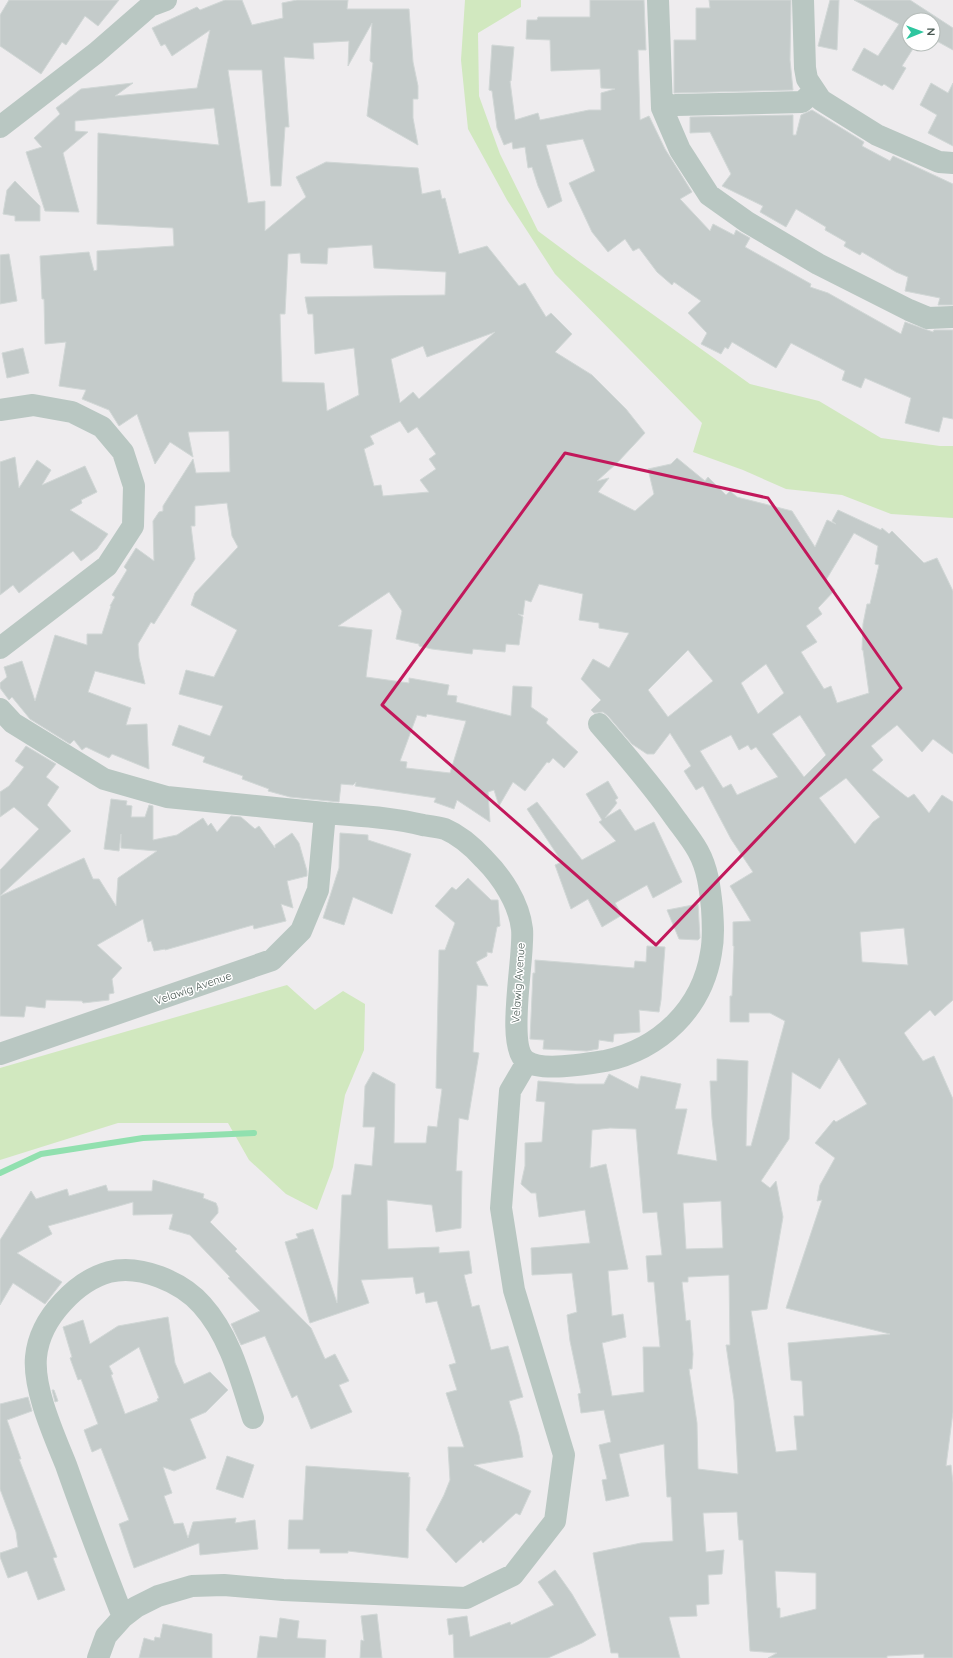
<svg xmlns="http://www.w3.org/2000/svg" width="953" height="1658" font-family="Quicksand,sans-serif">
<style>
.green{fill:#d1e8bf}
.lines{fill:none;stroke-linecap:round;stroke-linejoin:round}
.stream{stroke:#91e0af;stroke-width:6}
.building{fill:#c4cbca;stroke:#d1d7d6;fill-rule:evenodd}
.street{stroke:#b9c7c2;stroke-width:22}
.marked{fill:none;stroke:#c2185b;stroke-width:3;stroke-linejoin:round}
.labels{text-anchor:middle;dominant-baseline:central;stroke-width:3;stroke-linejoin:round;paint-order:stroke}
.street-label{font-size:11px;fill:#475751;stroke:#fff}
</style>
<rect width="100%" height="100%" fill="#eeecee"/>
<path class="green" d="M465,0H521V7L478,33L479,96L500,154L538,231L581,263L750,384L819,401L881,438L940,446H953V518L891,514L842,495L786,489L743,470L693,452L702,423L555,274L507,200L468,129L461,60Z
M287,985L315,1010L343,991L365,1004L364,1050L345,1095L333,1167L317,1210L286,1194L249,1160L228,1123H118L0,1160V1068Z"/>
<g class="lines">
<path class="stream" d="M0,1173L41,1154L143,1138L254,1133"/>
</g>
<path class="building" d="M9,0H119L98,26L85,16L66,45L62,42L41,74L0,46V15Z
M225,0H242L252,25L283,18L282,3L297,0H348L347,9H409L413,62L418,86V99H413V118L418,145L367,116L373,63L370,61L372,23L348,66L349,41L313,43L314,59L284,57L289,127H285L281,186H271L262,70H228L248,203L265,201V231L306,197L296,177L326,162L418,168L422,194L440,190L442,199L445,198L459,254L487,246L519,286L525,283L546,317L551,313L572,334L555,352L592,375L626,409L645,433L617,463L597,481L609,478L598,492L635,511L654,494L648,469L671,464L677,458L705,481L708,477L726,495L730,491L737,497L792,511L815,547L827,520L836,524L832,521L838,510L881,530L882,528L889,534L892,531L924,563L937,558L953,591V754L933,739L922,752L897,725L871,746L883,760L872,770L908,798L914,794L929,813L942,795L953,802V1000L935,1016L930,1010L904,1033L923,1061L934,1056L953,1099V1412L946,1466L951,1465L953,1483V1658H924V1654L887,1656V1658H768L777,1653L750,1651L743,1540H739L737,1512L703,1513L706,1552L724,1550L722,1574L708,1575L709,1604L696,1605L697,1616L669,1617L680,1658H619L618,1653H611L593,1553L641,1543L673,1541L671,1497H667L664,1444L619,1454L629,1496L606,1501L602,1480L607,1479L599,1445L611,1442L604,1410L581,1413L578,1394L581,1393L570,1341L567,1315L577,1312L572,1273L532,1275L531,1248L590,1243L585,1210L539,1217L536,1193H531L521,1184L525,1166V1143L542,1142L545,1102L536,1101L538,1081L576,1084H604L609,1074L638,1089L641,1076L681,1084L675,1109H687L677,1154L717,1161L712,1119L710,1081H717V1059L748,1061L746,1146H751L785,1021L770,1013H749V1022H730V996H732L734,946H733V922L751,921L730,886L753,872L731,839L703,786L696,790L684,771L691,766L670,733L654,754H647L632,744L608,716L603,712L594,713L591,710L601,700L581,679L593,659L609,668L629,633L599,628V623L579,620L583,594L539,584L531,602L525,600L523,615L518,614L523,617L519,645L506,644L505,652L473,649L472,654L432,649L419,646V644L396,639L402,611L389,592L338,626L372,630L366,677L409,683V678L449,685L447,695L457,696L456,702L511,716L513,686L532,687L531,707L548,719L546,723L578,752L564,768L553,758L549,763L547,762L525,791L513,782L499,806L494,790L488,792L490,822L457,800L454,809L434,802L436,798L355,786L356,782L353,785L341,784L339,802L290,797L268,791L269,789L242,779L243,776L203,762L205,757L172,745L179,725L210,736L223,706L179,694L186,670L214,677L237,630L191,605L195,593L238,547L232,536L227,503L195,506V526H191L195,559L154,624L151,622L138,644L139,658L145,684L95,671L88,692L131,708L126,725L147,724L149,769L112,754L109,758L86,747L82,750L74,740L70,744L30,719L12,697L9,700L0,688V683L7,677L4,667L22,661L35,701L55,635L87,645V634H102L111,606H110L115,597L112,595L127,570L124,567L136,548L154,561L153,521L159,512L163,511V506L193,459L196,473L230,472L229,431L188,432L193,457L170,442L155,464L137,414L119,426L109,410L82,399L86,390L59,386L66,342L45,344L44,299H42L40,256L89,252L94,271L97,270V251L174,246L173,228L97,224L98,133L219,145L214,108L75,121V131L88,132L63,153L79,212L45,211L26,152L42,147L34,138L60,114L56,108L81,89L133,83L115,96L197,88L210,30L172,56L165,44L161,46L152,28L197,7L200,10ZM372,245L374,268L446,272L445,295L305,297L308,314H313L315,354L354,348L359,395L327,411L324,383L282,382L280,314H285L288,254L300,253L301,263L327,264L328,248ZM495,332L419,399L413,392L400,403L391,359L423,346L427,357ZM400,421L408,433L417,427L436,454L429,459L436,469L420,480L429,492L383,496L381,485L374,486L364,449L374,444L370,436ZM854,533L878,546L875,564L879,565L870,604H867L863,624L862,650H863L869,693L837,703L831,686L824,689L801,652L817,642L806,626L822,614L818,608L835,590L826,580ZM688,650L713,681L668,717L648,690ZM766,664L784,693L758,714L741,683ZM427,714L466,721L450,773L406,768L407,762L400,761L417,715L426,717ZM800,715L826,755L804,777L772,734ZM731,735L739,750L748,745L751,750L756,747L778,777L737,795L731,784L723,788L700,751ZM846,778L880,817L873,822L855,844L819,798ZM904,928L908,965L862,962L860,932ZM839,1058L867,1104L836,1122L834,1120L815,1143L835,1158L820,1185L817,1201L822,1200L786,1308L890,1334L788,1343L791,1380L802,1381L804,1416H794L797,1450L776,1452L751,1311L767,1309L783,1217L776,1181L770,1188L761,1181L789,1139L792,1072L820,1089ZM610,1128L636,1129L643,1213L657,1212L662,1255L646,1256L648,1282H654L660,1347H643L644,1392L612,1396L602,1343L626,1337L623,1314L612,1316L608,1271L628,1269L606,1164L590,1168L592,1130ZM721,1201L723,1248L686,1249L683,1203ZM729,1275L730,1345H726L734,1400L738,1474L698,1469L697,1423L689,1369H692L693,1354L690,1320L686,1321L682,1282H688V1277ZM775,1571L816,1573V1609L780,1618V1608H777Z
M590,0H644L646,50H638L640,120L649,116L665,149L692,192L680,199L710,231L713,224L734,235L736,230L741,233L750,238L745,247L811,284L810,287L828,293L901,334L905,322L933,332L934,330H953V419L943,417L939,432L905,423L911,398L865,378L861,388L842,380L845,371L791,343L776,368L732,342L728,349L725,347L721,354L701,344L707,333L688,313L701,301L674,282L672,285L657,272L639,248L633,251L625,239L608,252L592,232L569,183L595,171L583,139L546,145L562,201L548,208L538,186L532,167L528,168L525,147L513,149L512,142L504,145L497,128L492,91L489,90L492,45L514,47L511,81H510L515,120L538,113L540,120L589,110H601V93L615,89L601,88L600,69L551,71L550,40L526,39L527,20H537L538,17H590Z
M709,0H791L790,60L793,90L674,93V40H696V8H710Z
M830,0H839L837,50L818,46Z
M854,0H910L953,28V50L933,39V20H909V44H916L902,66L906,68L893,90L884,84L882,86L852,70L864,48L878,56L899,24Z
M931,83L948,93L953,83V146L928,133L937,115L920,105Z
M812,110L864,142L862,146L890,161L893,156L953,184V305H938L940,298L905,291L908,277L896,272L862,252L860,255L844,246L846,242L825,230L826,227L796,209L786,227L760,212L763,206L722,186L731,174L710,132L690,133V117L793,115V135H796L801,115Z
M15,181L40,206V221H15V216L3,214L7,190Z
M9,254L17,301L0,304V255Z
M23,348L29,373L7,378L2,353Z
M15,457L19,488L37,460L51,470L42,485L85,466L97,492L81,500L82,503L70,510L108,534L97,549L81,561L73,551L19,593L13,585L0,595V462Z
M26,746L56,764L46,777L59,787L47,805L71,831L0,896V870L39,829L14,807L0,817V792L9,786L24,767L15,761Z
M608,781L618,798L615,800L617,803L605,818L620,809L635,831L654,822L682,882L653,898L647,885L615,903L622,915L602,927L588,899L571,909L555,865L562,862L527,809L537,802L582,860L616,841L599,822L602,820L586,794Z
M111,799L127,801L126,805L132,806L131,817H145L149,805L153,806V840L177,835L203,818L208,826L211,823L217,832L231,816L241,817L255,829L259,826L275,848V845L292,833L299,843L307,871V876L287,881L293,908L281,904L286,921L254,929L253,925L165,950V949L154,951L151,941L148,942L143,919L97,945L122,968L112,979L114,993L109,994V1000L83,1003L82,1001L46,1000L45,1008L26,1006L24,1017L0,1016V896L84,858L93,879H99L116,906L118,878L157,851L121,848V834L119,851L104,849Z
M340,833L368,835V840L411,854L392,914L353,897L344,925L323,918L339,868Z
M468,878L491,900H498L500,926L497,927L492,953L487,952V956L476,962L488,986L477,985L473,1052L479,1053L468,1120L459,1118L456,1171H462L461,1228L436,1232L432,1205L387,1200L388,1249L439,1247V1253L469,1251L472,1273L464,1275L472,1307L479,1305L491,1350L508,1346L523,1397L509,1401L519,1435L523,1457L474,1465L531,1491L520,1515L516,1513L483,1543L481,1540L456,1563L426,1530L444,1495L450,1480L448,1447H464L446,1393L457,1390L449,1365L456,1363L437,1301L426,1303L424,1292L416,1294L413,1277L361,1280L369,1303L310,1323L285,1242L298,1238L296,1234L313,1229L337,1303L342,1195H351L355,1164L372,1166L375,1127H363L365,1086L373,1072L395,1084L394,1143H426L428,1126L437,1127L442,1089L436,1088L439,950H445L455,923L435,906L452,887L456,890Z
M698,904L700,938L698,940L679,939L667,910Z
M647,946L665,947L661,1000L659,1012L639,1010L640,1032L614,1034L613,1042L599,1040L598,1049L587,1051L543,1049L544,1040L530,1039L533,973H535V960L634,968L635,961L646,962Z
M153,1180L204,1194L203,1198L216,1203L218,1208V1213L210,1222L237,1249L235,1251L311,1328L325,1359L335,1354L349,1381L339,1385L352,1412L311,1429L297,1395L292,1398L265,1336L241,1345L231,1324L260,1311L228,1278L230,1277L190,1235L169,1229L173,1214L133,1215V1202L48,1226L52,1234L17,1253L62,1282L45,1304L13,1283L0,1305V1240L31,1191L36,1199L67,1189L69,1196L106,1185L108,1191H152Z
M168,1317L175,1363L184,1384L210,1372L228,1390L206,1412L190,1419L206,1458L174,1471L163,1467L172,1493L164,1496L174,1524L183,1523L188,1538L193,1522L236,1518L235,1523L255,1520L258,1549L200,1555L199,1543L134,1568L119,1524L129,1520L101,1448L92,1452L84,1430L98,1424L81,1379L78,1380L70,1358L72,1357L63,1327L83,1320L90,1344L118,1326ZM139,1347L159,1398L157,1399L158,1401L125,1414L111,1375L113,1374L109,1366Z
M52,1390H54L58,1401L55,1402Z
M28,1397L32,1411L7,1420L21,1459H19L57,1557L53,1558L65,1590L38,1600L27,1571L8,1578L0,1557V1553L18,1547L16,1532L0,1489V1404Z
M227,1456L254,1465L243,1498L216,1489Z
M306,1466L409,1473L408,1477H410L408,1558L348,1551V1553H320V1549H288L289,1520H303Z
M555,1570L572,1594L596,1635L582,1643L548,1658H454L453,1634L449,1635L447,1619L467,1616L470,1637L510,1622L511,1625L554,1605L538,1582Z
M377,1614L382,1658H360L361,1640L364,1641L361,1616Z
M280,1618L299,1621L297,1638L326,1640L325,1658H257L260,1636L277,1638Z
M163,1624L212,1634V1658H139L144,1638L154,1641L155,1637L160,1638Z"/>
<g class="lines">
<path class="street" d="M658,0L662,108L680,150L709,195L747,222L818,264L909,310L928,318L953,317
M803,0L805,68L807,79L821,100L877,135L939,162L953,163
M662,108L676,105L802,102L814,91
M0,127L96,53L150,6L166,0
M0,410L33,405L72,412L102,427L123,452L134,486L133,526L107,566L0,648
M0,709L13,723L104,779L167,797L325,813
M0,1054L272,960L301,931L318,890L325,813C358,816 391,817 423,825C430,826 438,827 445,829C459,835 474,848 484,859C502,877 519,903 522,929C525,956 505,1046 526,1061C541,1072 587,1064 605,1061C660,1049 702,1009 711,953C714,938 713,923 712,908C710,889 708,869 698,851C692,840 683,829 675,818C652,785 626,755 599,724
M123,1617C103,1566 84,1516 66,1465C54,1435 33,1389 36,1357C38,1336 48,1318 63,1302C75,1289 91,1277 109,1272C140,1264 182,1282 202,1305C230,1336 241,1380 253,1418
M98,1658L106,1636L123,1617L136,1607L158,1596L192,1586L224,1585L283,1590L466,1598L513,1575L555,1521L564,1455L514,1290L501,1208L510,1091L527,1062"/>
</g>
<path class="marked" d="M565,453L768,498L901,688L656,945L382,705Z"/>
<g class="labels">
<g class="street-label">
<text transform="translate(518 983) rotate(-86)">Velawig Avenue</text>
<text transform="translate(193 988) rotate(-19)">Velawig Avenue</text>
</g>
</g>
<g transform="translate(921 32) rotate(89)"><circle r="19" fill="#ffffff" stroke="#b5bcb9"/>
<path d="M0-3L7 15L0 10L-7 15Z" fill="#2ec69f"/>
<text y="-6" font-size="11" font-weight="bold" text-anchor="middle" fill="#475751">N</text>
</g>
</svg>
